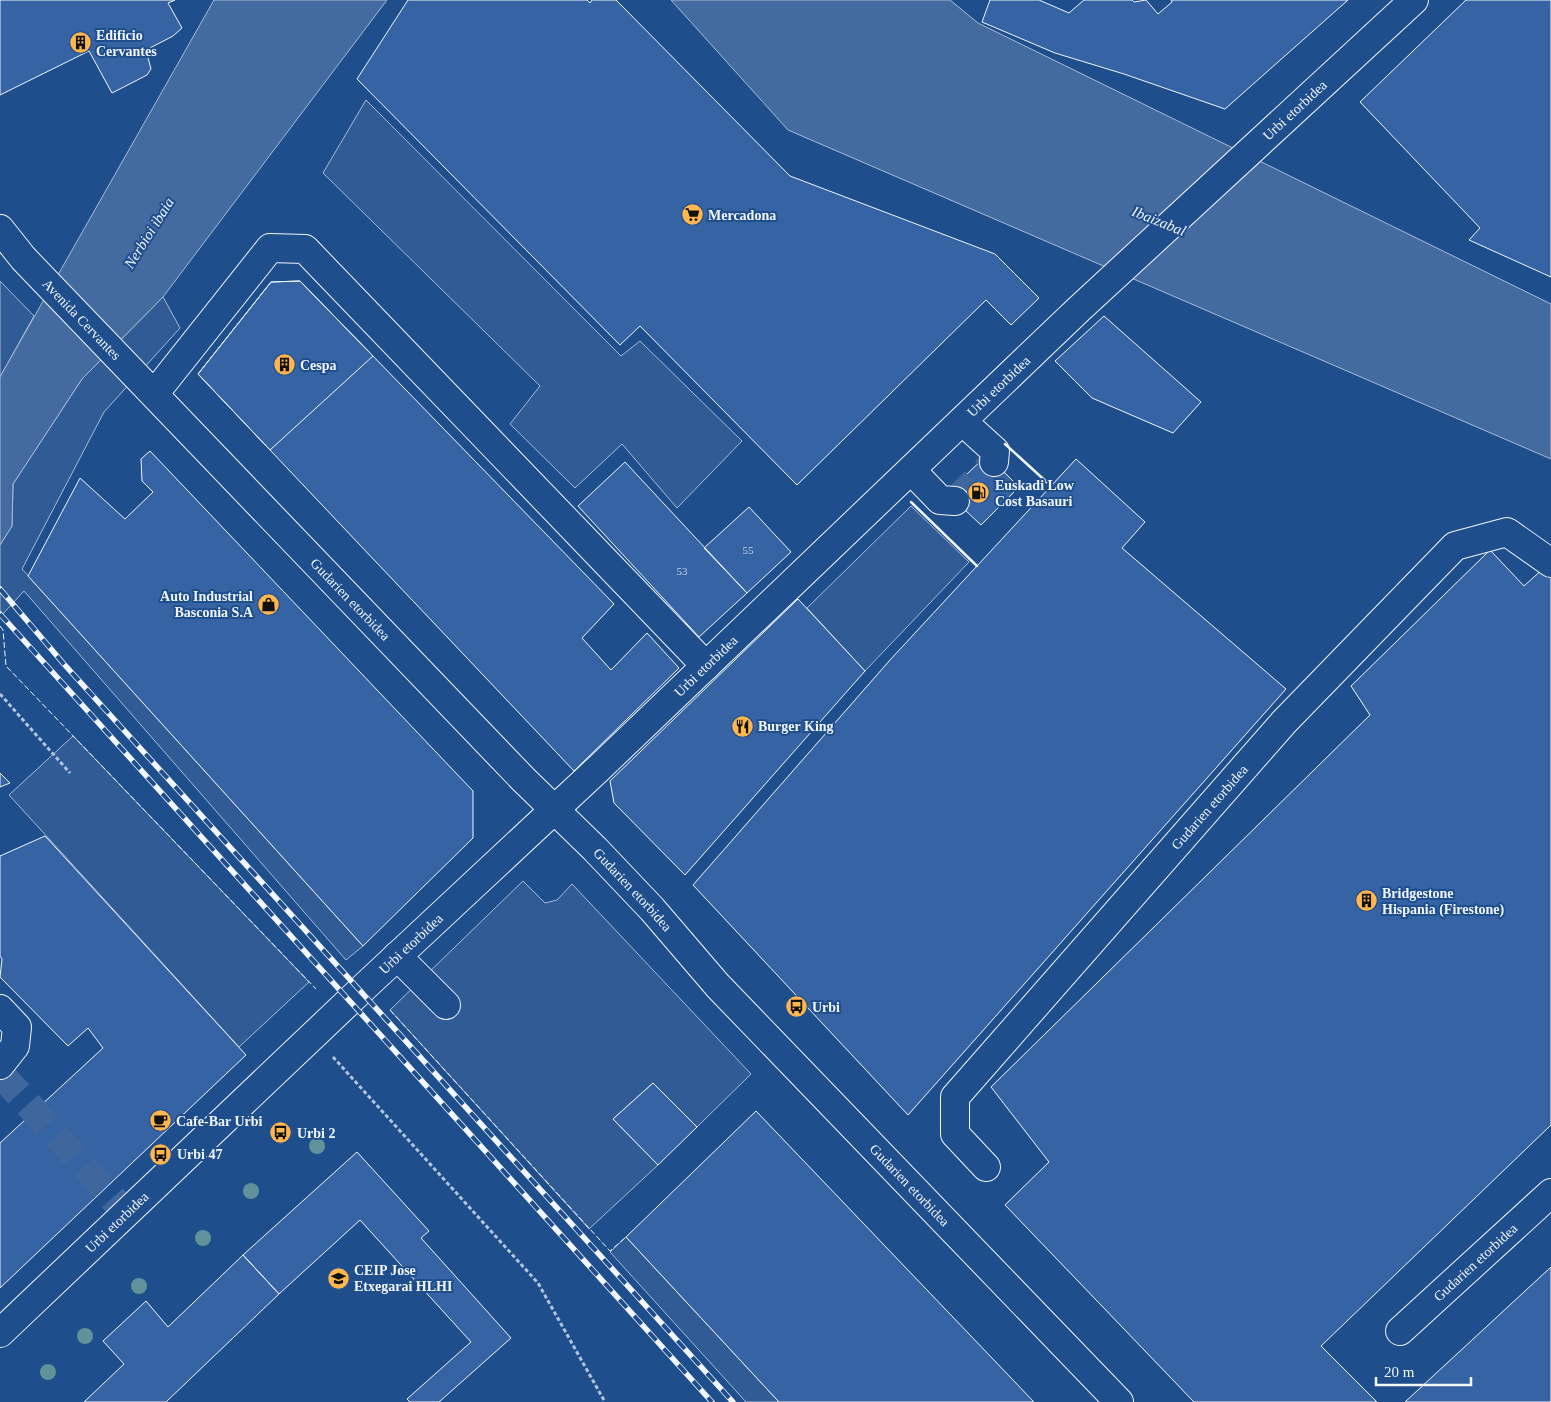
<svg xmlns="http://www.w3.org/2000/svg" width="1551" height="1402" font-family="Georgia,serif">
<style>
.built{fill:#305b95;stroke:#a8bbd7}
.water{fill:#446ba0;stroke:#a8bbd7}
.building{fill:#3563a3;stroke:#f2f6ff}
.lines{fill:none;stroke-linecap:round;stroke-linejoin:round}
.minor-tunnel{stroke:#3f679d;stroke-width:28;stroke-dasharray:28 14;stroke-linecap:butt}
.minor-casing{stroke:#f2f6ff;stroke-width:30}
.path{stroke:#b3c4dc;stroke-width:3;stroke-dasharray:4 2.5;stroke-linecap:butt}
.minor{stroke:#1f4e8c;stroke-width:28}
.rail-casing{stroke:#f2f6ff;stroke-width:5.5}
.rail{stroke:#1f4e8c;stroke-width:4;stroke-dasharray:11;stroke-linecap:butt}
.fence{stroke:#f2f6ff;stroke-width:1;stroke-dasharray:6 2.5;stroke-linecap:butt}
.wall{stroke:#f2f6ff;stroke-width:2.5}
.tree{fill:#61919a}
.labels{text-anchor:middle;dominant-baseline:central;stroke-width:4;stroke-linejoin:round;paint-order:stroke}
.number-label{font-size:11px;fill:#c3d1e8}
.poi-label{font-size:14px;font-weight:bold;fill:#f2f6ff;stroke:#1f4e8c;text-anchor:start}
.street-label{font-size:14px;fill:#f2f6ff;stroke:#1f4e8c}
.water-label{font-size:15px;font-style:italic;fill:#f2f6ff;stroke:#1f4e8c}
</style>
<rect width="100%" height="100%" fill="#1f4e8c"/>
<path class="built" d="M366,100L621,356L640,341L742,441L677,508L622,444L575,488L510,424L540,386L323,173Z
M0,281L34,316L0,377Z
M163,297L180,328L104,412L22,569L363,946L346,960L24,591L0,617V545L12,526L13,484L82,379Z
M911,506L969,562L865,671L807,608Z
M73,736L309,982L239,1047L9,795Z
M523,881L545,903L557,900L572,884L751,1074L697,1127L653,1083L613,1119L658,1165L589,1229L390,1010Z
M626,1237L779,1402H746L610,1252Z"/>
<path class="water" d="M214,0H387L163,297L82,379L13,484L12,526L0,545V377Z
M671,0H950L978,23L1551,304V459L788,130Z"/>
<path class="building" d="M0,0H175L168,3L182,28L173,36L146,50L151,69L147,75L112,93L89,51L0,95Z
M408,0H587L590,3L592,0H616L790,176L995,254L1039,298L1011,325L986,300L797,485L640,326L620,345L357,79Z
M990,0H1039L1069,13L1084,0H1132L1134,2L1146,0L1158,14L1172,2L1171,0H1348L1225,109L1124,74L1055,53L982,22Z
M1466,0H1551V277L1469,240L1480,228L1360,102Z
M300,281L614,604L582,638L611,670L647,633L679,668L574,771L198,374L271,282Z
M300,281L373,356L270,450L198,374L271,282Z
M1104,316L1201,402L1173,433L1092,398L1055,361Z
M150,451L473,791V838L363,946L28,576L80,478L125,519L153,492L142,481L141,459Z
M987,455L1019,487L981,525L947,493Z
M1076,459L1145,522L1122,548L1286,689L908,1115L693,885L890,660Z
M625,462L747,593L699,637L578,506Z
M749,507L791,552L747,593L704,548Z
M1490,550L1524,586L1545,567L1551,573V1125L1321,1346L1377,1402H1194L1005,1205L1049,1162L991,1087L1370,715L1351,686Z
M798,599L865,671L685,875L614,803L610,781Z
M0,773L10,783L0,787Z
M45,836L246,1055L0,1288V1143L103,1048L88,1028L68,1046L0,977L2,959L0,956V856Z
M653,1083L697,1127L658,1165L613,1119Z
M756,1111L1034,1402H779L626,1237Z
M357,1152L429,1231L421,1238L511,1338L439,1402H410L407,1399L471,1342L360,1220L279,1294L243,1255Z
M243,1255L279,1294L166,1402H84L124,1364L103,1341L146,1301L168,1327Z
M1551,1267V1402H1405Z"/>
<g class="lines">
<path class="minor-tunnel" d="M955,501L994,462
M0,1073L126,1213"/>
<defs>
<g id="minor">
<path id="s1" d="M0,229L23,258L523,779L595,849L652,909L718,986L1119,1402"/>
<path d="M155,393L270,248L305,249L706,666"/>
<path d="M962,421L995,451L994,462"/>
<path d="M911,470L940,500L955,501"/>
<path d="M397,956L446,1005"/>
<path d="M0,1009L17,1027L15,1046L0,1065"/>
<path id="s2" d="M986,1167L955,1134V1097L1284,722L1455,546L1507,532L1551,563"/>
<path id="s3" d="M1400,1331L1551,1193"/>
<path id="s4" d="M0,1333L361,990L599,768L1079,309L1414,0"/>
</g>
</defs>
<use href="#minor" class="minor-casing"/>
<path class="path" d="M0,694L70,773
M333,1057L538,1283L605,1402"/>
<use href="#minor" class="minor"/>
<defs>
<path id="rail" d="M0,589L63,663L733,1402
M0,614L712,1402"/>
</defs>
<use href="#rail" class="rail-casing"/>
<use href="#rail" class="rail"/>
<path class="fence" d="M0,626L3,630L6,666L316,989
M390,1010L610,1251L626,1237"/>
<path class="wall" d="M1005,444L1051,486
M911,502L977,566"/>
</g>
<g class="tree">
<circle cx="317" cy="1146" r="8"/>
<circle cx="251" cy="1191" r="8"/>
<circle cx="203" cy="1238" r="8"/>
<circle cx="139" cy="1286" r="8"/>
<circle cx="85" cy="1336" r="8"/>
<circle cx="48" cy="1372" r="8"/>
</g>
<defs>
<symbol id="building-disc" viewBox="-11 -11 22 22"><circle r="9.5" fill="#ffb74d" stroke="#1f4e8c"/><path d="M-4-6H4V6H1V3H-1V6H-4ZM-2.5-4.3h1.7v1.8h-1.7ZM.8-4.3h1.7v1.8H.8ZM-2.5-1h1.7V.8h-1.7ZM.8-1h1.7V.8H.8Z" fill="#111"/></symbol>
<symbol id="supermarket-disc" viewBox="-11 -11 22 22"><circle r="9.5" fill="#ffb74d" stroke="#1f4e8c"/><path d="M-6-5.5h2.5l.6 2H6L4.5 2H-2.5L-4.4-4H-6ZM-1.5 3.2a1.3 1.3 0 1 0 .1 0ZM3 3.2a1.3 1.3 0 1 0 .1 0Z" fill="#111"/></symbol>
<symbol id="fuel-disc" viewBox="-11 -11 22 22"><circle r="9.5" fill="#ffb74d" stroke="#1f4e8c"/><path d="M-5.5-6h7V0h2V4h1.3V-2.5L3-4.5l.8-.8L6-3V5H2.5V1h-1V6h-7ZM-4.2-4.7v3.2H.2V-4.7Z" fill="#111"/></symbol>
<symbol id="shop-disc" viewBox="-11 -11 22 22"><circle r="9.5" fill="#ffb74d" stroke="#1f4e8c"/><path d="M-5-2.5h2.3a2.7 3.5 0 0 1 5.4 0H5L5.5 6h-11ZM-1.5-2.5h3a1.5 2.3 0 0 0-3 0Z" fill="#111"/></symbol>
<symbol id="restaurant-disc" viewBox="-11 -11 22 22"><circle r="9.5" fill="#ffb74d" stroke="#1f4e8c"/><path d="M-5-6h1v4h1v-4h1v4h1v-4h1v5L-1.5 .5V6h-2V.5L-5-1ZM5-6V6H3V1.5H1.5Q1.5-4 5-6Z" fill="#111"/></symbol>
<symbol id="bus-disc" viewBox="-11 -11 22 22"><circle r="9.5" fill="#ffb74d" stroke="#1f4e8c"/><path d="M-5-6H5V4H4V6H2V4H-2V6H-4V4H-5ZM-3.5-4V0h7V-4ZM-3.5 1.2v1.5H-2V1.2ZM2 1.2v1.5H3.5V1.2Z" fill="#111"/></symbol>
<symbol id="cafe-disc" viewBox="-11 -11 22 22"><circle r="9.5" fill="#ffb74d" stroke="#1f4e8c"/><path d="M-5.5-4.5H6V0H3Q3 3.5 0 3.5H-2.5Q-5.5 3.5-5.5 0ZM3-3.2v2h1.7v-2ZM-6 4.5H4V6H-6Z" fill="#111"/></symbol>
<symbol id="school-disc" viewBox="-11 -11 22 22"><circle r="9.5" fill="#ffb74d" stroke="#1f4e8c"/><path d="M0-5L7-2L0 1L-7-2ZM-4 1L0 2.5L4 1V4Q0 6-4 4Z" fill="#111"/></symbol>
</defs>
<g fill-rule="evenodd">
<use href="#building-disc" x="68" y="30" width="25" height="25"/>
<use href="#supermarket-disc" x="680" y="202" width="25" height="25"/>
<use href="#building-disc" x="272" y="352" width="25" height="25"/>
<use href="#fuel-disc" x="966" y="480" width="25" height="25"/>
<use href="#shop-disc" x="256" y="592" width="25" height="25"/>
<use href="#restaurant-disc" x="730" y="714" width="25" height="25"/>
<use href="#building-disc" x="1354" y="888" width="25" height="25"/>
<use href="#bus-disc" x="784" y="994" width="25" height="25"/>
<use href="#cafe-disc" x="148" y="1108" width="25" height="25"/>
<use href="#bus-disc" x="268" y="1120" width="25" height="25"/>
<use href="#bus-disc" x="148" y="1142" width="25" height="25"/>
<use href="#school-disc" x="326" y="1266" width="25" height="25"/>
</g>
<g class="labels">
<g class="number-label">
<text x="748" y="550">55</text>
<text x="682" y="571">53</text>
</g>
<g class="poi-label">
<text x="96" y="35">Edificio<tspan x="96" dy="16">Cervantes</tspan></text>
<text x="708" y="215">Mercadona</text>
<text x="300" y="365">Cespa</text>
<text x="995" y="485">Euskadi Low<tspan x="995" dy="16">Cost Basauri</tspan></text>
<text x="253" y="596" text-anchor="end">Auto Industrial<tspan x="253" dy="16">Basconia S.A</tspan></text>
<text x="758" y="726">Burger King</text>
<text x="1382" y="893">Bridgestone<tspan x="1382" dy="16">Hispania (Firestone)</tspan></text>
<text x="812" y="1007">Urbi</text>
<text x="176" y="1121">Cafe-Bar Urbi</text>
<text x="297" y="1133">Urbi 2</text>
<text x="177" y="1154">Urbi 47</text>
<text x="354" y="1270">CEIP Jose<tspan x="354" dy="16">Etxegarai HLHI</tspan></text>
</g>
<g class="street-label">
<text stroke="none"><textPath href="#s4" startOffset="1781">Urbi etorbidea</textPath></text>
<text stroke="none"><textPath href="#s1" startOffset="122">Avenida Cervantes</textPath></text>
<text stroke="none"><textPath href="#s4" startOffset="1376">Urbi etorbidea</textPath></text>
<text stroke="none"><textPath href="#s1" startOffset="510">Gudarien etorbidea</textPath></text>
<text stroke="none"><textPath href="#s4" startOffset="971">Urbi etorbidea</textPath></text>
<text stroke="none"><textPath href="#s2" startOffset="468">Gudarien etorbidea</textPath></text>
<text stroke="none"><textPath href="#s1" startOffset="915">Gudarien etorbidea</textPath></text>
<text stroke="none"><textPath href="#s4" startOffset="566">Urbi etorbidea</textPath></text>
<text stroke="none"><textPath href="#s1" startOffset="1320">Gudarien etorbidea</textPath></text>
<text stroke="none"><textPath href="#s4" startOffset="161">Urbi etorbidea</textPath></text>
<text stroke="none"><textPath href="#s3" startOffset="102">Gudarien etorbidea</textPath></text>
</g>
<g class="water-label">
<text transform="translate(1159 221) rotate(22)">Ibaizabal</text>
<text transform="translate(149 233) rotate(-58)">Nerbioi ibaia</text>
</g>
</g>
<path d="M1376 1377v8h95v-8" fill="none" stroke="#f2f6ff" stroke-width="2.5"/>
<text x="1384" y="1377" font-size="15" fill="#f2f6ff" stroke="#1f4e8c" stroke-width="4" paint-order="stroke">20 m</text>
</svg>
